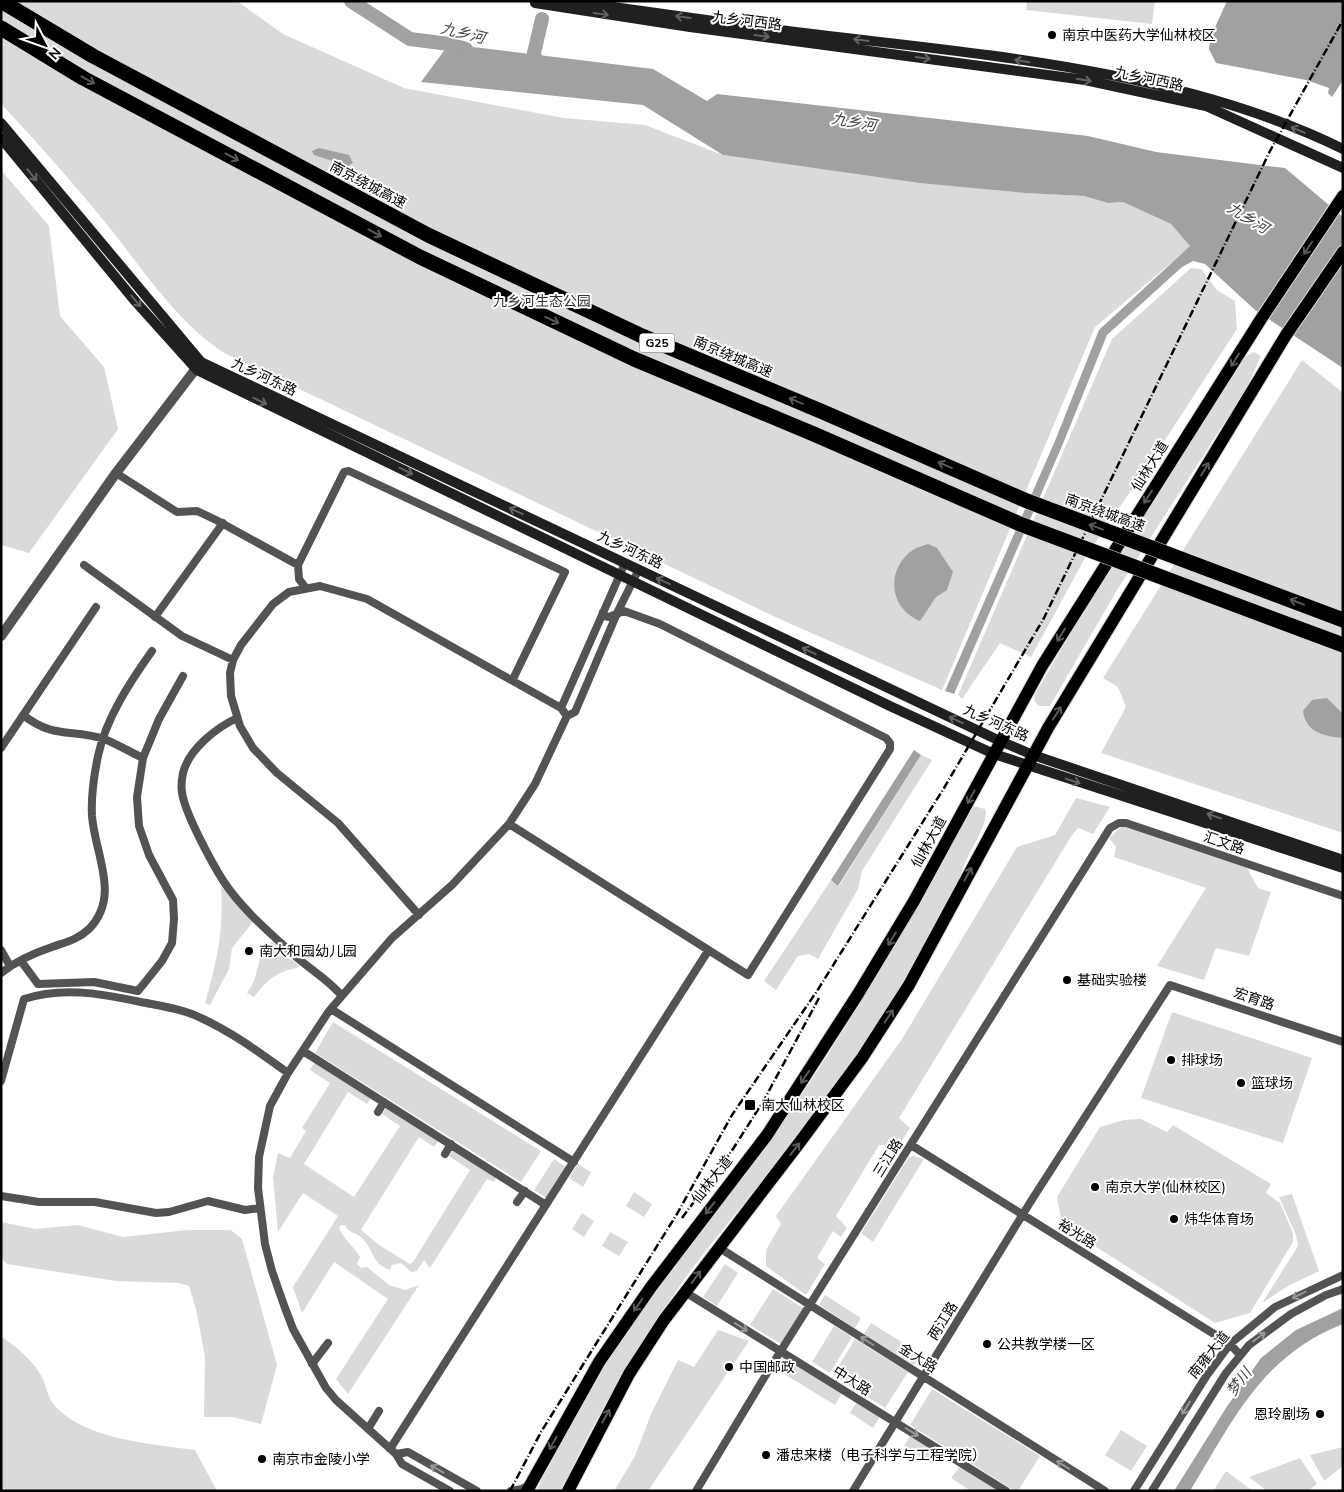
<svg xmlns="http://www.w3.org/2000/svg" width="1344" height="1492" font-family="'Nunito Sans','Noto Sans SC',sans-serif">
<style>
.green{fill:#dadada}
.water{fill:#a1a1a1}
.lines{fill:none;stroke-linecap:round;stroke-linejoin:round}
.river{stroke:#a1a1a1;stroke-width:14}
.primary-casing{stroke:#dbdbdb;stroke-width:14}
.minor{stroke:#535353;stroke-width:8}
.tertiary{stroke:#535353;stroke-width:10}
.secondary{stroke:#202020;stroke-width:10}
.primary{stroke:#000;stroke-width:12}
.rail{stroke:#000;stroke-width:2.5;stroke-dasharray:8 2.5 1 2.5;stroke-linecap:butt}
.motorway-bridge-casing{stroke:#dbdbdb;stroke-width:16;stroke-linecap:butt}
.motorway-bridge{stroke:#000;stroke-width:15}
.oneway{stroke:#636363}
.oneway2{stroke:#595959}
.oneway3{stroke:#989898}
.poi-dot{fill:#000;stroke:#fff;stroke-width:2}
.labels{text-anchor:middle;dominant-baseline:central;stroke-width:4;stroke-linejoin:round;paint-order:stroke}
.shield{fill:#fff;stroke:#4c4c4c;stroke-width:1}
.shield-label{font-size:12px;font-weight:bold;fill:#000}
.street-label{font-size:14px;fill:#000;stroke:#fff}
.poi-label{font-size:14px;fill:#000;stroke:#fff;text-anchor:start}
.park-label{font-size:14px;fill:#313131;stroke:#fff}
.water-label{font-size:15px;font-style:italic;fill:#424242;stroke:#fff}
</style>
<rect width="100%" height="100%" fill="#fff"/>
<path class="green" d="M1,1H237L283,34L404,88L564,118L645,125L723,155L920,182L1025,193L1084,196L1108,203L1123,202L1171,224L1191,246L1095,327L942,690L784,621L224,353C177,322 144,271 109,227C75,185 38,143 1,104Z
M1027,1H1155L1152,24L1026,10Z
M1,170L49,226L60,316L104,367L118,429L29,553L1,545Z
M1191,268L1201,269L1217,290L1235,301L1237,329L1154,457L1086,556L1031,657L1000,643L962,699L958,695L1112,339Z
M1254,352L1261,356L1246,389L1117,590L1050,706H1039L1035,702L1034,696L1101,581L1246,356Z
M1302,360L1342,392L1343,396V833L1101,753L1126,707L1118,687L1103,678Z
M921,755L932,760L862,871L858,889L818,959L809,954L798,956L776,990L764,981L831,880L839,886Z
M1076,798L1110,807L1093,834L1078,828L1072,835L899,1118L910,1128L897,1149L890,1145H879L836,1216L847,1228L841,1237L833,1231L817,1258L825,1264L806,1295L766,1266V1250L781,1224L776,1216L902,1039L1017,847L1055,835Z
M973,806L985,809C990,820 971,849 966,861C961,872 958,884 952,895C904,988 844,1077 779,1160C745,1203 708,1245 676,1291C632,1355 594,1420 561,1491H536C569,1423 608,1356 651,1293C690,1239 735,1189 774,1135C848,1029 911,919 973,806Z
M1122,826L1247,868L1258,888L1271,892L1249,956L1216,948L1204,980L1157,966L1206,888L1114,857L1116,847L1109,838Z
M221,886L253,922L232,948L229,969L210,1005L205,1003C217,962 224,930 221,886Z
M272,941L300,967C276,972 269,978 254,997L247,993L254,981L261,955Z
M1172,1012L1312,1058L1283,1143L1141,1098Z
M333,1022L541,1151L521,1182L315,1053Z
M315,1061L372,1097L367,1104L348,1092L304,1164L354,1197L400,1126L382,1114L387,1107L439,1140L434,1147L419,1137L361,1230L379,1245L410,1264L413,1262L470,1170L449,1156L454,1149L497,1177L494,1182L487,1179L430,1268L424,1260L417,1271L411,1272L401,1263L392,1265L390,1270C371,1263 374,1251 364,1240C357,1232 349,1234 345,1225H341L339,1228C344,1240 354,1246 360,1257L357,1264L361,1268L367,1267L389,1285L405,1290L419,1285L348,1394L336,1379L388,1299L334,1262L302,1313L293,1287L338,1216L303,1193L278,1232L273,1177L278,1153L290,1158L306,1131L302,1128L330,1083L310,1070Z
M1141,1119L1167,1132L1173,1125L1271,1184L1266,1193L1280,1203L1293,1233V1242L1250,1313L1215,1323L1062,1225L1057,1197L1100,1127L1124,1120Z
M913,1156L924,1159L873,1242L861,1233L909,1157Z
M554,1159L566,1167L546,1198L534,1190Z
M578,1164L591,1172L583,1187L569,1178Z
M634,1192L652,1204L644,1217L626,1206Z
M1292,1194L1319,1271L1288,1286L1262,1303L1298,1246L1296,1235L1279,1197Z
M582,1213L594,1221L584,1237L572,1229Z
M1,1222L36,1229L78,1225L123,1237L187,1230H231L242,1239L277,1365L261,1424L233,1417H204L205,1357L196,1309L189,1286L179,1283L116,1281L7,1264L1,1258Z
M610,1232L628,1242L619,1256L602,1246Z
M725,1264L738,1273L717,1306L703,1297Z
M773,1289L803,1308L781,1344L750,1325Z
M825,1295L861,1318L855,1328L819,1305Z
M871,1323L921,1354L914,1365L864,1334Z
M834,1326L852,1337L830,1373L812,1362Z
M718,1330L749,1341L648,1491H614L635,1456L651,1414L678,1360L694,1367Z
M1,1336C16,1347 32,1359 42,1377C46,1385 48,1398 54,1405C85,1440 152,1444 195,1450L217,1491H1Z
M855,1339L908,1372L885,1408L833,1375Z
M783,1357L842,1393L835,1405L776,1369Z
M932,1389L1040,1456L1018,1491H1015L910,1425Z
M857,1402L880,1417L873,1428L850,1413Z
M1121,1430L1147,1446L1131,1471L1105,1455Z
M910,1436L937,1452L930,1463L904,1446Z
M1343,1447V1466L1324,1481L1310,1455Z
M1300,1458L1317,1484L1308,1491H1267L1249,1477Z
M960,1466L999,1491H971L951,1478Z
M1226,1471L1253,1491H1213Z"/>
<path class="water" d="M1227,1H1343V80L1332,97L1328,93L1329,88L1306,80L1216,63L1209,49L1211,36Z
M449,44L653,69L707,101L717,94L1088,136L1156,152L1285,168L1343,217V368L1255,310L1205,264L1193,261L1182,267L1107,335L1062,446L954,694L945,691L1055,441L1099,330L1190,246L1171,224L1123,202L1108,203L1084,196L1025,193L920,183L723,155L643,105L421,82Z
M319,148L349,155L353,163L348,166L314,155L312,151Z
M928,544L937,548L953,572L947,590L936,597L920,621C888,608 886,568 913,550C917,547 923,546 928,544Z
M1327,698L1343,714V738C1324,736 1306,733 1303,711L1312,700Z
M914,750L921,755L838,886L831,880Z
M1343,1308V1324C1261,1356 1233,1421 1190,1491H1174L1226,1408L1261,1358L1296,1330Z"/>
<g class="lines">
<path class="river" d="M351,1L410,39L449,44L466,49
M538,70L534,53L542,19"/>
<defs>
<path id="primary" d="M527,1491L599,1362L651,1287L767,1135L858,994L914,901L1042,666L1261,319L1343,196
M568,1491L629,1374L664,1320L800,1142L862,1058L909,985L1048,728L1286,335L1343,252"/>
</defs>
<use href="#primary" class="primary-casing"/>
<path class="minor" d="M116,473L177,512L197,511L216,520L298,565
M84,565L182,636L233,660
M305,587L299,579L298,565L344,472L349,471L565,572L513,679
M155,617L223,523
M23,715C55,740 72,728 104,739C117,744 130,752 143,758
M567,716L575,712L618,611L639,569
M237,718C216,728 189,749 183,773C182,778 181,787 182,792C184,812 213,865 224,882C242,909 269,932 293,954C309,969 328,979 342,996
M1,748L96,607
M509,824L748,975L890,749V743L886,738L660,624L624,611L609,617L605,616L603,612
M419,915L338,823L277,773L253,748L240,726L231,696L230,673L233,660L241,645L273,604L289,592L320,586L367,599L561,708
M1,950L10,966
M21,961L38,984L94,982L138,991L162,961L172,943L174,919L173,900L149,855L139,826L137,797L143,758L159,719L183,676
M1,973C15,962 34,953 52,947C66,942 77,940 89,929C121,896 95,855 92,816C91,797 94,775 98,756C106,718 130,682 152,651
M331,1009L574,1162
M303,1051L546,1205
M1,1081L24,999C63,986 102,994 141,1002C161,1006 183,1009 201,1018C232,1032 260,1053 288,1073
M378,1112L384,1102
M911,1145L1230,1344L1240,1355
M445,1154L451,1144
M1,1196L39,1202H95L156,1213L169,1212L208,1201L245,1210L260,1208
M517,1202L525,1191
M718,1247L1105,1491
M685,1292L1006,1491
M312,1364L328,1343
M368,1429L379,1411
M390,1449L708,951
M396,1454L408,1452L477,1491
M450,1491L402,1464L396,1454L336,1400L326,1388L293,1329L285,1308L272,1271L265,1244L258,1188L259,1157L270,1106L288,1073L329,1011L392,938L452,885L509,824L535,784L567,716L561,708L625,563
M511,1491L522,1489L529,1485
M696,1491L770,1368L1110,828L1119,823H1126L1343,896
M853,1491L1031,1201L1170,985L1343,1042
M1134,1491L1207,1375L1230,1344L1275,1307L1343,1275
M1152,1491L1226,1373L1249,1345L1291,1314L1326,1295L1343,1289"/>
<path class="tertiary" d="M1,636L116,473L201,362"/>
<path class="secondary" d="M553,2H577C667,14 756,28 846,38C1010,57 1193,75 1343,149
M535,3L690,27L1085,80L1206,106L1343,168
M1,123L201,362L1000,741L1033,755L1343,860
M1,138L135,301L197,370L892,707L994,754L1343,868"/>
<use href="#primary" class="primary"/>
<path class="rail" d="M682,1218L733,1149L764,1100L819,998
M510,1491L541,1432L677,1214L732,1115L817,991L944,788L1044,618L1270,151L1343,20"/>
<defs>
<path id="motorway-bridge" d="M1,1L93,56L428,235L642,336L823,412L1027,501L1343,620
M1,28L83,78L420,257L634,359L816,435L1020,524L1343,645"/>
</defs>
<use href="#motorway-bridge" class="motorway-bridge-casing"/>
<use href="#motorway-bridge" class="motorway-bridge"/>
</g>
<defs><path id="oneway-shaft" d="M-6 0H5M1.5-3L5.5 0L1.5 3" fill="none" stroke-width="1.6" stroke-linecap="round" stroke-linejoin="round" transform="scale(1.25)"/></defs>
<g class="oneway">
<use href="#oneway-shaft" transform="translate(601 14) rotate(8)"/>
<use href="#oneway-shaft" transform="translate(683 17) rotate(-172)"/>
<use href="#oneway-shaft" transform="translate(762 36) rotate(7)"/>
<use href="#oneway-shaft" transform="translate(861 40) rotate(-173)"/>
<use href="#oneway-shaft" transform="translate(923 58) rotate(8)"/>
<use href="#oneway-shaft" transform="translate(1022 61) rotate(-171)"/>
<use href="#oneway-shaft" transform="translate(1084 80) rotate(10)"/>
<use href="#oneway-shaft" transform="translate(1298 130) rotate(-157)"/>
<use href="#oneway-shaft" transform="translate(32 175) rotate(51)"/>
<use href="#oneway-shaft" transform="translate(136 301) rotate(50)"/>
<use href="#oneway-shaft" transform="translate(260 401) rotate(26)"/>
<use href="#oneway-shaft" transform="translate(406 471) rotate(26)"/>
<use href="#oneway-shaft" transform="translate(516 511) rotate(-155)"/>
<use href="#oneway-shaft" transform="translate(663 581) rotate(-155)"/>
<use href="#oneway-shaft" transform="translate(809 651) rotate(-155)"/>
<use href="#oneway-shaft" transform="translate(956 720) rotate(-155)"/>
<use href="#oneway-shaft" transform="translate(1073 781) rotate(18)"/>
<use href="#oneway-shaft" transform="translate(1214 816) rotate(-161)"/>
</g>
<g class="oneway2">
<use href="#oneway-shaft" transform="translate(88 80) rotate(29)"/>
<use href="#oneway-shaft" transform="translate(232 157) rotate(28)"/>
<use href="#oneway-shaft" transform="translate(375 233) rotate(28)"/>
<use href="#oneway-shaft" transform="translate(1308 248) rotate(124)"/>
<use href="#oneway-shaft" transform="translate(552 320) rotate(25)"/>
<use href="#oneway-shaft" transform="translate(1235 360) rotate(122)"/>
<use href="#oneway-shaft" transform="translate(796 401) rotate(-157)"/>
<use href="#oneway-shaft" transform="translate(945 465) rotate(-156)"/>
<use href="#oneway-shaft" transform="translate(1205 469) rotate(-59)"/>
<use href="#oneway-shaft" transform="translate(1148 497) rotate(122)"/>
<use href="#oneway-shaft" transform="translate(1096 527) rotate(-160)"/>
<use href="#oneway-shaft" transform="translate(1297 602) rotate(-159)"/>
<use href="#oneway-shaft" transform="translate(1061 635) rotate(122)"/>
<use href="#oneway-shaft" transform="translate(1057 713) rotate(-58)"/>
<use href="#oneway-shaft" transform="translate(971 797) rotate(119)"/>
<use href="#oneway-shaft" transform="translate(968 874) rotate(-62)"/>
<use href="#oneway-shaft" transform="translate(892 939) rotate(121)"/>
<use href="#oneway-shaft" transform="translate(889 1016) rotate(-57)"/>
<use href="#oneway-shaft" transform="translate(805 1077) rotate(124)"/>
<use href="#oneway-shaft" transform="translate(795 1149) rotate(-52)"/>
<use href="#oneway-shaft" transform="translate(710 1208) rotate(128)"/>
<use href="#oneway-shaft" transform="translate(696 1277) rotate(-54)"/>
<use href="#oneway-shaft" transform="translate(638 1305) rotate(125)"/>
<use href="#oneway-shaft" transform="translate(606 1416) rotate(-61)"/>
<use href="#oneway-shaft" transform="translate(553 1443) rotate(119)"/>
</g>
<g class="oneway3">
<use href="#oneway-shaft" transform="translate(1299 1295) rotate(154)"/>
<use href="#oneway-shaft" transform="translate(741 1327) rotate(32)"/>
<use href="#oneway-shaft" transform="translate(1259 1337) rotate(-37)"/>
<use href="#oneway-shaft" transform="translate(867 1341) rotate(-148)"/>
<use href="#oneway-shaft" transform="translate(1186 1408) rotate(122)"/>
<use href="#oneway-shaft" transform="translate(912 1432) rotate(32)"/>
<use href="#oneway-shaft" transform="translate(1063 1465) rotate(-148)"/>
<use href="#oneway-shaft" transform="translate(437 1469) rotate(-151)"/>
</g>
<g class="poi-dot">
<circle cx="1052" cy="35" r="5"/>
<circle cx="249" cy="951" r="5"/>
<circle cx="1067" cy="980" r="5"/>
<circle cx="1171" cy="1060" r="5"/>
<circle cx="1241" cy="1083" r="5"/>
<rect x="744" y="1099" width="12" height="12" rx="2.5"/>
<circle cx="1095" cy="1187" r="5"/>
<circle cx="1174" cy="1219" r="5"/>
<circle cx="987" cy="1344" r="5"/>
<circle cx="729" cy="1367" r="5"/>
<circle cx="1320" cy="1414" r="5"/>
<circle cx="766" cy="1455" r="5"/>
<circle cx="262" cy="1459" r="5"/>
</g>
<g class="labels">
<rect class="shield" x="639.5" y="333.5" width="35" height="19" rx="4"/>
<g class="shield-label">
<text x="657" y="343">G25</text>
</g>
<g class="street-label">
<text transform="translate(747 21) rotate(7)">九乡河西路</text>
<text transform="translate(1149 79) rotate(12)">九乡河西路</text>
<text transform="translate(368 185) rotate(28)">南京绕城高速</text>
<text transform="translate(733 357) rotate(23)">南京绕城高速</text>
<text transform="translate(264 377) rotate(25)">九乡河东路</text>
<text transform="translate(1150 466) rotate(-58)">仙林大道</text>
<text transform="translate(1105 513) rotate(20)">南京绕城高速</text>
<text transform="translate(630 550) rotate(25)">九乡河东路</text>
<text transform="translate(996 723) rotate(24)">九乡河东路</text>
<text transform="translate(929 842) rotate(-61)">仙林大道</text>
<text transform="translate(1224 843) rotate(19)">汇文路</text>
<text transform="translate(1254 999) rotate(19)">宏育路</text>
<text transform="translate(888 1158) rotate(-58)">三江路</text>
<text transform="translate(712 1180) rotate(-52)">仙林大道</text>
<text transform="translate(1077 1234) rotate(32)">裕光路</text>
<text transform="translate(943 1321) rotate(-58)">两江路</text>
<text transform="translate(1209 1355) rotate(-51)">南雍大道</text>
<text transform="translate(918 1358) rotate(32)">金大路</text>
<text transform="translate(852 1381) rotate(32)">中大路</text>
</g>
<g class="poi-label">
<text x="1062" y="35">南京中医药大学仙林校区</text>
<text x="259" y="951">南大和园幼儿园</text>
<text x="1077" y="980">基础实验楼</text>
<text x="1181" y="1060">排球场</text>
<text x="1251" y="1083">篮球场</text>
<text x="761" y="1105">南大仙林校区</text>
<text x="1105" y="1187">南京大学(仙林校区)</text>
<text x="1184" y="1219">炜华体育场</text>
<text x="997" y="1344">公共教学楼一区</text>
<text x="739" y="1367">中国邮政</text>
<text x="1310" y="1414" text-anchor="end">恩玲剧场</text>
<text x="776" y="1455">潘忠来楼（电子科学与工程学院）</text>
<text x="272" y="1459">南京市金陵小学</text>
</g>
<g class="park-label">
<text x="542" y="301">九乡河生态公园</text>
</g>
<g class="water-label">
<text transform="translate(463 33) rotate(14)">九乡河</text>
<text transform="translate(854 122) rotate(10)">九乡河</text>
<text transform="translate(1248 218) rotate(31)">九乡河</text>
<text transform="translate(1239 1382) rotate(-52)">梦川</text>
</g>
</g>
<rect width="1344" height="1492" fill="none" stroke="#000000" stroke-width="5"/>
<g transform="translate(45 45) rotate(131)" stroke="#ffffff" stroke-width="4" paint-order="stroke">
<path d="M0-4L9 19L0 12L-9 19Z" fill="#000000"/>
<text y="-8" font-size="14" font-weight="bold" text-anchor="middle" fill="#000000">N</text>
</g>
</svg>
